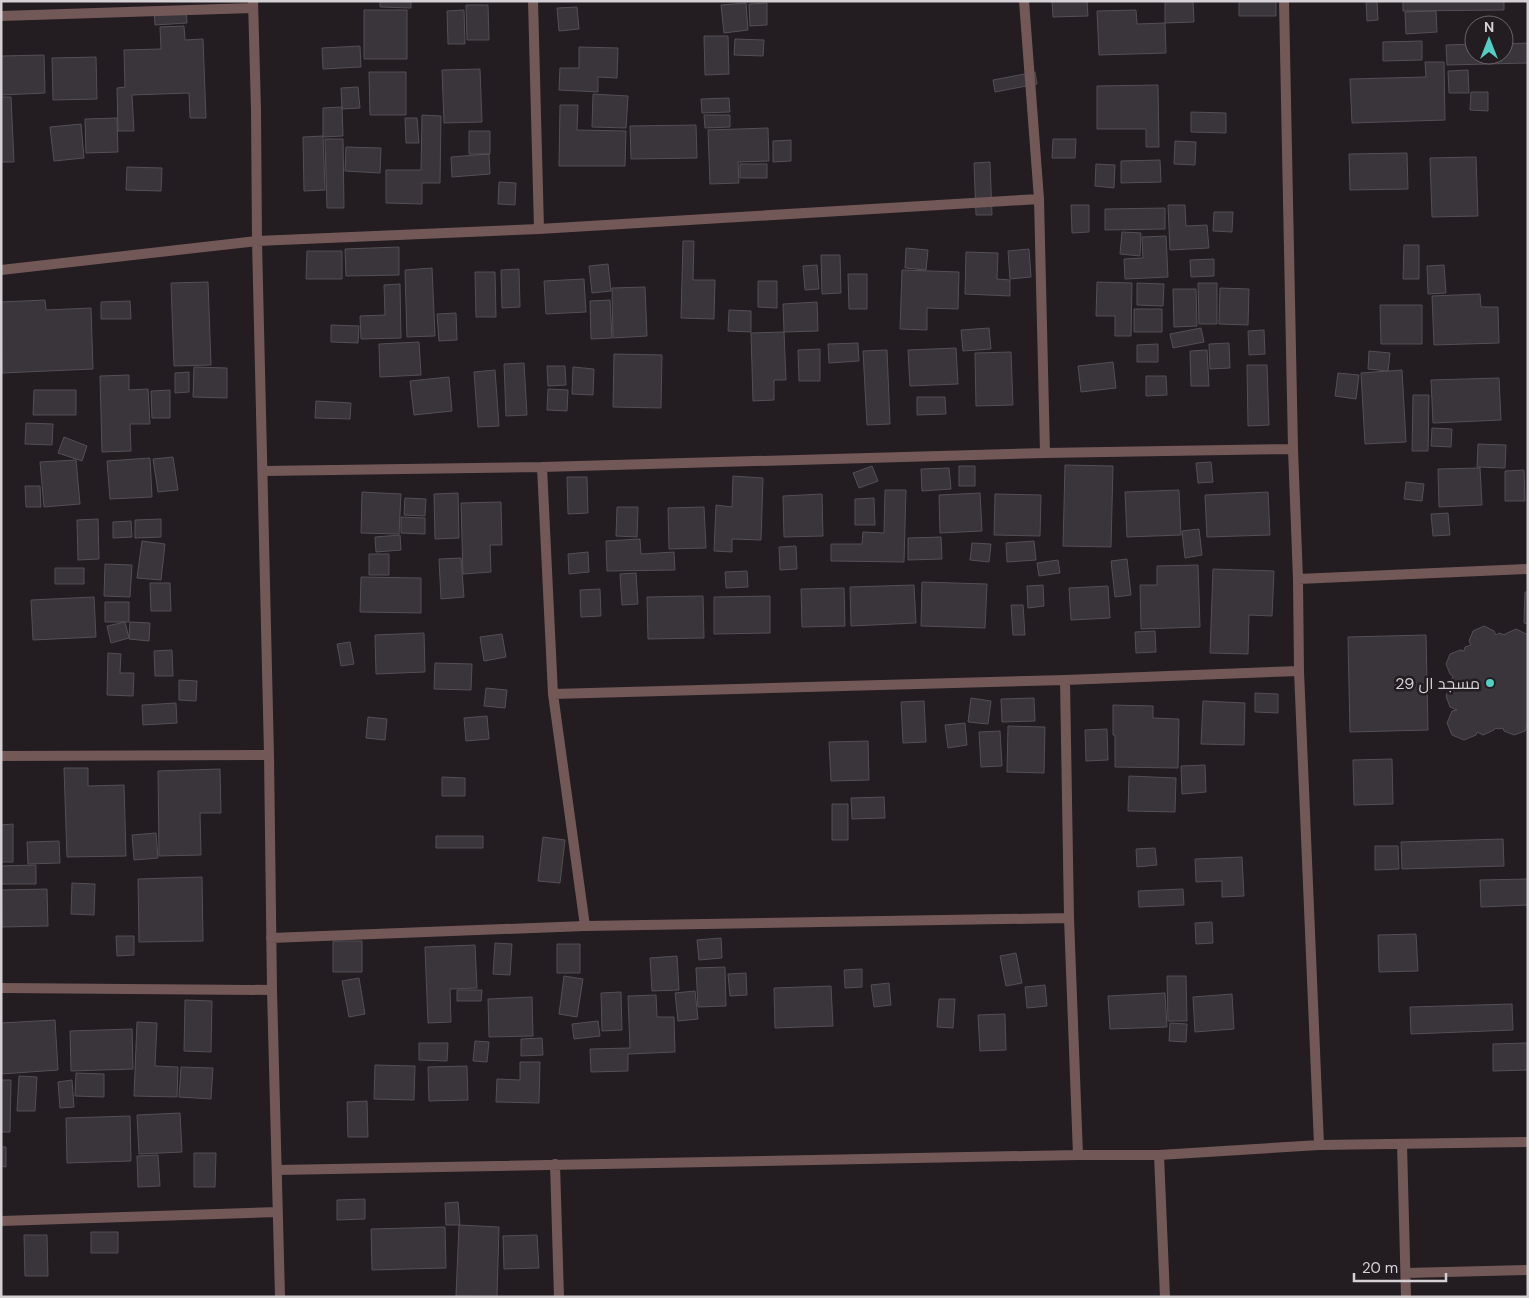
<svg xmlns="http://www.w3.org/2000/svg" width="1529" height="1298" font-family="'DM Sans',Cairo,sans-serif">
<style>
.building{fill:#39353b;stroke:#544f56}
.lines{fill:none;stroke-linecap:round;stroke-linejoin:round}
.street{stroke:#735858;stroke-width:10}
.poi-dot{fill:#56cec4;stroke:#231c20;stroke-width:2}
.labels{text-anchor:middle;dominant-baseline:central;stroke-width:5;stroke-linejoin:round;paint-order:stroke}
.poi-label{font-size:16px;fill:#d5d0d3;stroke:#231c20;text-anchor:end}
</style>
<rect width="100%" height="100%" fill="#231c20"/>
<path class="building" d="M380,1H411V8L380,7Z
M1052,1H1087L1088,16L1053,17Z
M1165,1H1193L1194,22L1165,23Z
M1239,1H1276V16H1239Z
M1366,1H1377L1378,20L1367,21Z
M1403,1H1504V10L1403,11Z
M746,3L748,30L724,33L721,5Z
M767,3V25L750,26L749,4Z
M466,5H488L489,40H467Z
M186,7L187,23L155,25L154,9Z
M577,7L579,29L559,31L557,8Z
M364,10H407V59H364Z
M464,10L465,44H448L447,11Z
M1136,10L1137,24L1165,23L1166,53L1099,55L1097,11Z
M1436,11L1437,32L1406,34L1405,12Z
M184,26L185,40L203,39L206,118H190L189,93L132,95L134,131H118L117,88L125,87L124,50L161,49L160,27Z
M704,36H728L729,74L705,75Z
M735,39L764,40L763,56L734,55Z
M1422,41V60L1383,61V42Z
M1528,43V63L1447,65L1446,45L1474,44V55H1504V44Z
M360,46L361,67L323,69L322,48Z
M579,47L618,48L617,78L598,77V92L559,90L560,68H579Z
M44,55L45,93L1,95V56Z
M96,57L97,99L53,100L52,58Z
M1425,62H1444L1445,120L1352,123L1350,79L1426,77Z
M480,69L482,122L444,123L442,70Z
M1468,70L1469,93H1449L1448,71Z
M369,72H406V115H370Z
M1035,72L1037,84L995,92L993,80Z
M1158,85L1159,147H1146V129H1097V86Z
M358,87L360,108L342,109L341,88Z
M1471,92H1488V111L1470,110Z
M593,94L628,96L626,128L592,127Z
M1,97H11L14,162H1Z
M729,98L730,112L702,113L701,99Z
M560,105H578L577,130L626,131L625,166H559Z
M342,107L343,136L323,137V108Z
M1191,112L1226,113V133L1191,132Z
M422,115L441,116L440,183H422V204L386,203V170H421Z
M704,115H730V127L705,128Z
M117,118L118,152L86,153L85,119Z
M405,118H417L419,143H406Z
M81,124L84,158L54,161L50,127Z
M696,125L697,158L631,159L630,126Z
M768,128L769,161L738,162L739,183L710,184L708,130Z
M469,131H490V154H469Z
M323,136L325,190L304,191L303,137Z
M325,139H343L344,208H327Z
M1053,139H1076L1075,158H1052Z
M791,140V161L773,162V141Z
M1175,141L1196,142L1195,165L1174,164Z
M346,147L381,148L380,173L345,171Z
M1407,153L1408,189L1350,190L1349,154Z
M489,154L490,174L452,177L451,157Z
M1476,157L1478,216L1432,217L1430,158Z
M1160,160L1161,182L1121,183V161Z
M990,162L992,215H976L974,163Z
M740,164H767V178H740Z
M1096,164L1115,165L1114,188L1095,186Z
M127,167L162,168L161,191L126,190Z
M499,182L516,183L515,205L498,204Z
M1071,205H1089V232L1072,233Z
M1168,205H1185L1186,226L1207,225L1209,248L1170,250Z
M1165,208V229L1105,230V209Z
M1214,212H1233L1232,232L1213,231Z
M1122,232L1141,233L1140,256L1120,254Z
M1166,236L1168,277L1125,279L1124,259L1143,258L1142,237Z
M683,241H694L693,280H715L714,319L681,318Z
M1404,245H1419V279H1403Z
M399,247V275L346,276L345,249Z
M906,248L928,250L926,270L905,268Z
M1029,249L1031,277L1010,279L1008,251Z
M307,251H342V279H306Z
M966,252L998,253L997,279L1010,280V296L965,294Z
M821,255H840L841,293L822,294Z
M1214,259V276L1191,277L1190,260Z
M608,264L611,291L592,293L589,266Z
M817,265L819,289L805,290L803,266Z
M1444,265L1446,293L1428,294L1427,266Z
M432,268L435,336L407,337L405,270Z
M519,269L520,307L502,308L501,270Z
M902,270L959,272L958,309L927,308V330L900,329Z
M475,272H495L496,317H476Z
M848,274H867V309H849Z
M584,279L586,312L546,314L544,281Z
M758,281H777V308L758,307Z
M208,282L211,365L174,366L171,283Z
M1097,282L1132,283L1131,336H1115V316H1096Z
M1137,283L1164,284L1163,306L1137,305Z
M1198,283H1217V324H1199Z
M400,284L401,338L361,339L360,316L385,315L384,285Z
M645,287L647,336L613,338L612,288Z
M1220,288L1249,289L1248,325L1219,324Z
M1173,289H1196L1197,326L1174,327Z
M1480,294L1481,307H1498L1499,343L1434,345L1432,296Z
M45,300L46,310L91,308L93,369L2,373L1,302Z
M610,300L612,338L591,339L590,301Z
M130,301L131,319H101V302Z
M817,302L818,331L784,332L783,304Z
M1380,305H1422V344H1381Z
M1134,309H1162V332H1134Z
M729,310L751,311V332L728,331Z
M456,313L457,340L439,341L437,314Z
M331,325L359,326L358,343L331,342Z
M989,328L991,349L963,351L961,330Z
M1201,328L1204,342L1173,348L1170,334Z
M1264,330L1265,354L1249,355L1248,331Z
M784,332L786,380H774V400L753,401L751,333Z
M419,342L421,375L380,377L379,344Z
M858,343L859,361L829,363L828,344Z
M1229,343L1230,368L1210,369L1209,344Z
M1158,344V362H1137V345Z
M956,348L958,384L910,386L908,350Z
M820,349V381H799L798,350Z
M887,350L890,424L867,425L863,351Z
M1207,350L1209,386H1191L1190,351Z
M1369,351L1390,353L1388,371L1368,369Z
M1011,352L1013,405L976,406L975,353Z
M614,354L662,355L661,408L613,407Z
M1113,362L1116,388L1081,392L1078,366Z
M524,363L527,415L506,416L504,364Z
M1247,365H1267L1269,425L1248,426Z
M547,366H565L566,385L548,386Z
M194,367L227,368V398L193,397Z
M573,367L594,369L593,395L572,394Z
M495,370L499,426L478,427L474,372Z
M1402,370L1406,442L1365,444L1361,373Z
M189,372V392L175,393V373Z
M1338,373L1359,375L1356,399L1335,396Z
M129,375V390L148,389L150,424H130L131,451L102,452L100,376Z
M1146,376H1166L1167,395L1146,396Z
M449,377L452,411L414,415L410,381Z
M1499,378L1501,420L1433,423L1431,380Z
M548,389L568,390L567,411L547,410Z
M34,390H76V415H33Z
M170,390V418H152L151,391Z
M1413,395H1429L1428,451H1412Z
M917,397H945L946,414L917,415Z
M316,401L351,403L350,419L315,418Z
M26,423L53,424L52,445L25,444Z
M1432,428L1452,429L1451,447L1431,446Z
M64,437L87,446L82,461L58,453Z
M1478,444L1506,445L1505,468L1477,467Z
M173,457L178,490L158,492L153,459Z
M150,458L152,497L110,499L107,461Z
M76,460L80,504L44,507L40,462Z
M1211,462L1213,482L1198,483L1196,463Z
M1065,465L1113,466L1111,547L1063,546Z
M872,466L878,481L859,488L853,473Z
M959,466H975V486H959Z
M949,468L951,489L922,491L921,469Z
M1480,468L1482,505L1439,507L1438,469Z
M1524,470L1525,501H1505V471Z
M733,476L763,478L761,540L732,539V552L714,551L716,505L732,507Z
M567,477H587L588,513L568,514Z
M1406,482L1424,484L1422,501L1404,499Z
M25,486H40L41,507H26Z
M885,490H906L904,562L831,561V544H862L863,532L884,533Z
M1179,490L1181,535L1127,537L1125,492Z
M362,492L401,494L399,534L361,533Z
M1268,492L1270,535L1207,537L1205,495Z
M458,493L459,538L435,539L434,494Z
M980,493L982,531L940,533L939,495Z
M822,494L823,536L784,537L783,496Z
M995,494L1041,495L1040,536L994,535Z
M405,498L426,499L425,516L404,515Z
M874,498L875,525H855V499Z
M501,502L502,545H490L491,572L463,574L461,503Z
M617,507H638L637,537L616,536Z
M704,507L706,548L669,549L668,508Z
M1448,513L1450,535L1433,536L1431,514Z
M401,517L425,518V534L401,533Z
M98,519L99,559L78,560L77,520Z
M161,519V537L135,538V520Z
M131,521L132,537L113,538V522Z
M1199,529L1202,555L1185,558L1182,531Z
M400,535L401,550L376,552L375,537Z
M941,537L942,559L908,560V538Z
M640,539L641,554L674,552L675,570L607,571L606,541Z
M142,541L165,544L161,580L137,578Z
M1034,541L1036,560L1007,562L1006,543Z
M972,543L991,544L989,562L970,560Z
M796,546L797,569L780,570L779,547Z
M588,552L589,572L569,574L568,554Z
M369,554H389V575H369Z
M461,558L464,597L441,599L439,559Z
M1127,559L1131,595L1115,597L1111,561Z
M1058,560L1060,573L1039,576L1037,563Z
M105,564L132,565L130,597L104,596Z
M1198,565L1200,627L1141,629L1140,585H1157V566Z
M55,568H84V584H55Z
M1213,569L1274,571L1272,616L1249,615L1248,654L1210,653Z
M747,571L748,587L726,588L725,572Z
M636,573L638,604L622,605L620,574Z
M361,577L421,578V613L360,612Z
M922,582L987,584L985,628L921,626Z
M150,583H170L171,611H151Z
M914,585L916,623L851,626L850,587Z
M1043,585L1044,606L1028,608L1027,586Z
M1108,586L1110,618L1071,620L1069,588Z
M844,588L845,626L802,627L801,589Z
M600,589L601,616L581,617L580,590Z
M1525,592H1528V624L1524,623Z
M703,596L704,638L648,639L647,597Z
M770,596V633L714,634V597Z
M94,597L96,637L33,640L31,600Z
M105,602H129V622H105Z
M1011,605H1023L1025,635H1013Z
M125,622L129,638L111,643L107,626Z
M130,622L150,623L149,641L129,639Z
M1484,626L1494,631L1496,635L1499,633L1505,635V634L1516,629L1528,635V723L1525,731L1514,735L1504,731L1503,728L1499,729L1495,728L1494,730L1483,735L1477,732L1476,735L1464,740L1452,735L1447,723L1452,711L1457,710L1450,707L1446,696L1450,686L1453,685L1451,681L1453,676L1450,674L1446,664L1450,654L1460,650L1464,651L1465,647L1471,645L1469,641L1473,631Z
M1155,631L1156,652L1136,653L1135,632Z
M424,633L425,672L376,674L375,635Z
M502,634L506,657L484,661L480,637Z
M1426,635L1428,730L1350,732L1348,637Z
M350,642L354,664L341,666L337,644Z
M172,650L173,676H155L154,651Z
M108,653L121,654L120,673H134L133,696L107,695Z
M435,663L472,664L471,690L434,689Z
M179,680L197,681L196,701L179,700Z
M486,688L507,690L505,708L484,706Z
M1255,693L1278,694V713L1255,712Z
M971,698L991,701L988,724L968,722Z
M1034,698L1035,721L1002,722L1001,699Z
M924,701L926,742L903,743L901,702Z
M1203,701L1245,703L1244,745L1201,744Z
M176,703L177,723L143,725L142,705Z
M1113,705L1153,706V718L1179,719L1178,768L1115,767V735H1113Z
M487,716L489,739L466,741L464,718Z
M368,717L387,719L385,740L366,738Z
M965,723L967,745L948,748L945,725Z
M1008,726L1045,727L1044,773L1007,772Z
M1107,729L1108,760L1086,761L1085,730Z
M1000,731L1002,766L981,767L979,732Z
M868,741L869,780L831,781L829,742Z
M1392,759L1393,804L1354,805L1353,760Z
M1205,765L1206,792L1182,794L1181,766Z
M64,768H88V786L124,785L126,856L67,857Z
M220,769L221,813H200L201,855L159,856L158,771Z
M1129,776L1176,778L1175,812L1128,811Z
M442,777L465,778V796H442Z
M884,797L885,818L852,819L851,798Z
M832,804H848V840H832Z
M13,824V862H1V825Z
M156,833L158,858L134,860L132,835Z
M436,836H483V848H436Z
M543,837L565,840L560,883L538,881Z
M1503,839L1504,866L1402,869L1401,842Z
M59,841L60,863L28,864L27,842Z
M1375,846H1398L1399,869L1375,870Z
M1155,848L1157,865L1137,867L1136,849Z
M1242,857L1244,896L1222,897V881L1196,882L1195,859Z
M36,865V884H1V866Z
M202,877L203,941L139,942L138,879Z
M1528,879V905L1481,907L1480,880Z
M72,883L95,884L94,915L71,914Z
M47,889L48,926L2,927L1,890Z
M1183,889L1184,905L1139,907L1138,891Z
M1212,922L1213,943L1196,944L1195,923Z
M1416,934L1418,971L1379,972L1378,935Z
M116,936H134V955L117,956Z
M721,938L722,958L699,960L697,940Z
M333,941H362V972H333Z
M495,943L512,944L510,975L493,974Z
M557,944H580V973H557Z
M475,945L477,988L450,989L451,1022L428,1023L425,947Z
M1016,953L1022,983L1006,986L1000,956Z
M677,956L679,990L652,991L650,958Z
M725,967L726,1006L698,1007L696,968Z
M862,969V987L845,988L844,970Z
M746,973L747,995L730,996L728,974Z
M564,976L583,979L577,1017L559,1014Z
M1167,976H1186L1187,1021H1168Z
M359,978L365,1014L349,1017L342,981Z
M889,983L891,1005L874,1007L871,985Z
M1045,985L1047,1006L1027,1008L1025,987Z
M831,986L833,1026L775,1028L774,988Z
M457,990H482L481,1001H457Z
M695,991L698,1019L678,1021L675,993Z
M621,992L622,1030L602,1031L601,993Z
M1165,993L1167,1027L1110,1029L1108,996Z
M1232,994L1234,1029L1195,1032L1193,997Z
M656,995L657,1017H674L675,1052L628,1054V1071L591,1072L590,1049L630,1048L628,996Z
M532,997L533,1036L489,1037L488,999Z
M939,999H955L953,1028L937,1027Z
M185,1000L212,1001L211,1052L184,1051Z
M1512,1004L1513,1030L1411,1034L1410,1007Z
M1005,1014L1006,1050L980,1051L978,1015Z
M55,1020L58,1070L1,1074V1023Z
M598,1021L600,1036L574,1039L572,1024Z
M137,1022L157,1023L155,1066L178,1067L177,1097L134,1096Z
M1170,1023L1187,1024L1186,1042L1169,1041Z
M132,1029L133,1069L71,1071L70,1031Z
M542,1038L543,1055L521,1056V1039Z
M475,1041L489,1042L487,1062L473,1061Z
M419,1043H448L447,1061L419,1060Z
M1528,1043V1070L1493,1071V1044Z
M520,1062H540L539,1103L496,1102L497,1079L520,1080Z
M375,1065L415,1066L414,1100L374,1099Z
M467,1066L468,1100L429,1101L428,1067Z
M181,1067L213,1068L211,1099L179,1097Z
M76,1073L104,1074V1097L75,1096Z
M19,1076L37,1077L35,1111H17Z
M1,1080H11L10,1132H1Z
M72,1080L74,1107L60,1108L58,1082Z
M367,1101L368,1137H348L347,1102Z
M180,1113L182,1152L139,1154L137,1115Z
M130,1116L131,1161L67,1163L66,1118Z
M1,1147H6V1167L1,1166Z
M194,1153H216L215,1187H194Z
M158,1155L160,1186L138,1187L137,1156Z
M365,1199V1219L337,1220V1200Z
M458,1202L460,1225H446L445,1203Z
M459,1225L499,1227L497,1297L456,1296Z
M445,1227L446,1268L372,1270L371,1229Z
M91,1232H118V1253H91Z
M24,1235H47L48,1276H25Z
M537,1235L539,1268L504,1269L503,1236Z"/>
<g class="lines">
<path class="street" d="M253,1L256,110L257,241L269,755L272,990L280,1297
M533,1L539,229
M1024,1L1039,199L1045,453
M1284,1L1293,449L1298,579L1299,671L1319,1145
M1,16L253,8
M1,270L257,241L539,229L1039,199
M542,467L553,694L585,926
M263,471L542,467L1045,453L1293,449
M1298,579L1528,569
M1065,680L1069,918L1078,1155
M553,694L1065,680L1299,671
M1,756L269,755
M271,938L585,926L1069,918
M1,988L272,990
M1402,1144L1406,1297
M1159,1155L1165,1297
M555,1164L559,1297
M277,1170L1078,1155H1159L1319,1145L1528,1142
M1,1221L277,1212
M1406,1273L1528,1270"/>
</g>
<circle class="poi-dot" cx="1490" cy="683" r="5"/>
<g class="labels">
<g class="poi-label">
<text x="1480" y="683">مسجد ال 29</text>
</g>
</g>
<rect width="1529" height="1298" fill="none" stroke="#d5d0d3" stroke-width="5"/>
<g transform="translate(1489 40)"><circle r="24" fill="#231c20" stroke="#6a6468"/>
<path d="M0-4L9 19L0 12L-9 19Z" fill="#56cec4"/>
<text y="-8" font-size="14" font-weight="bold" text-anchor="middle" fill="#d5d0d3">N</text>
</g>
<path d="M1354 1273v8h92v-8" fill="none" stroke="#d5d0d3" stroke-width="2.5"/>
<text x="1362" y="1273" font-size="15" fill="#d5d0d3" stroke="#231c20" stroke-width="4" paint-order="stroke">20 m</text>
</svg>
